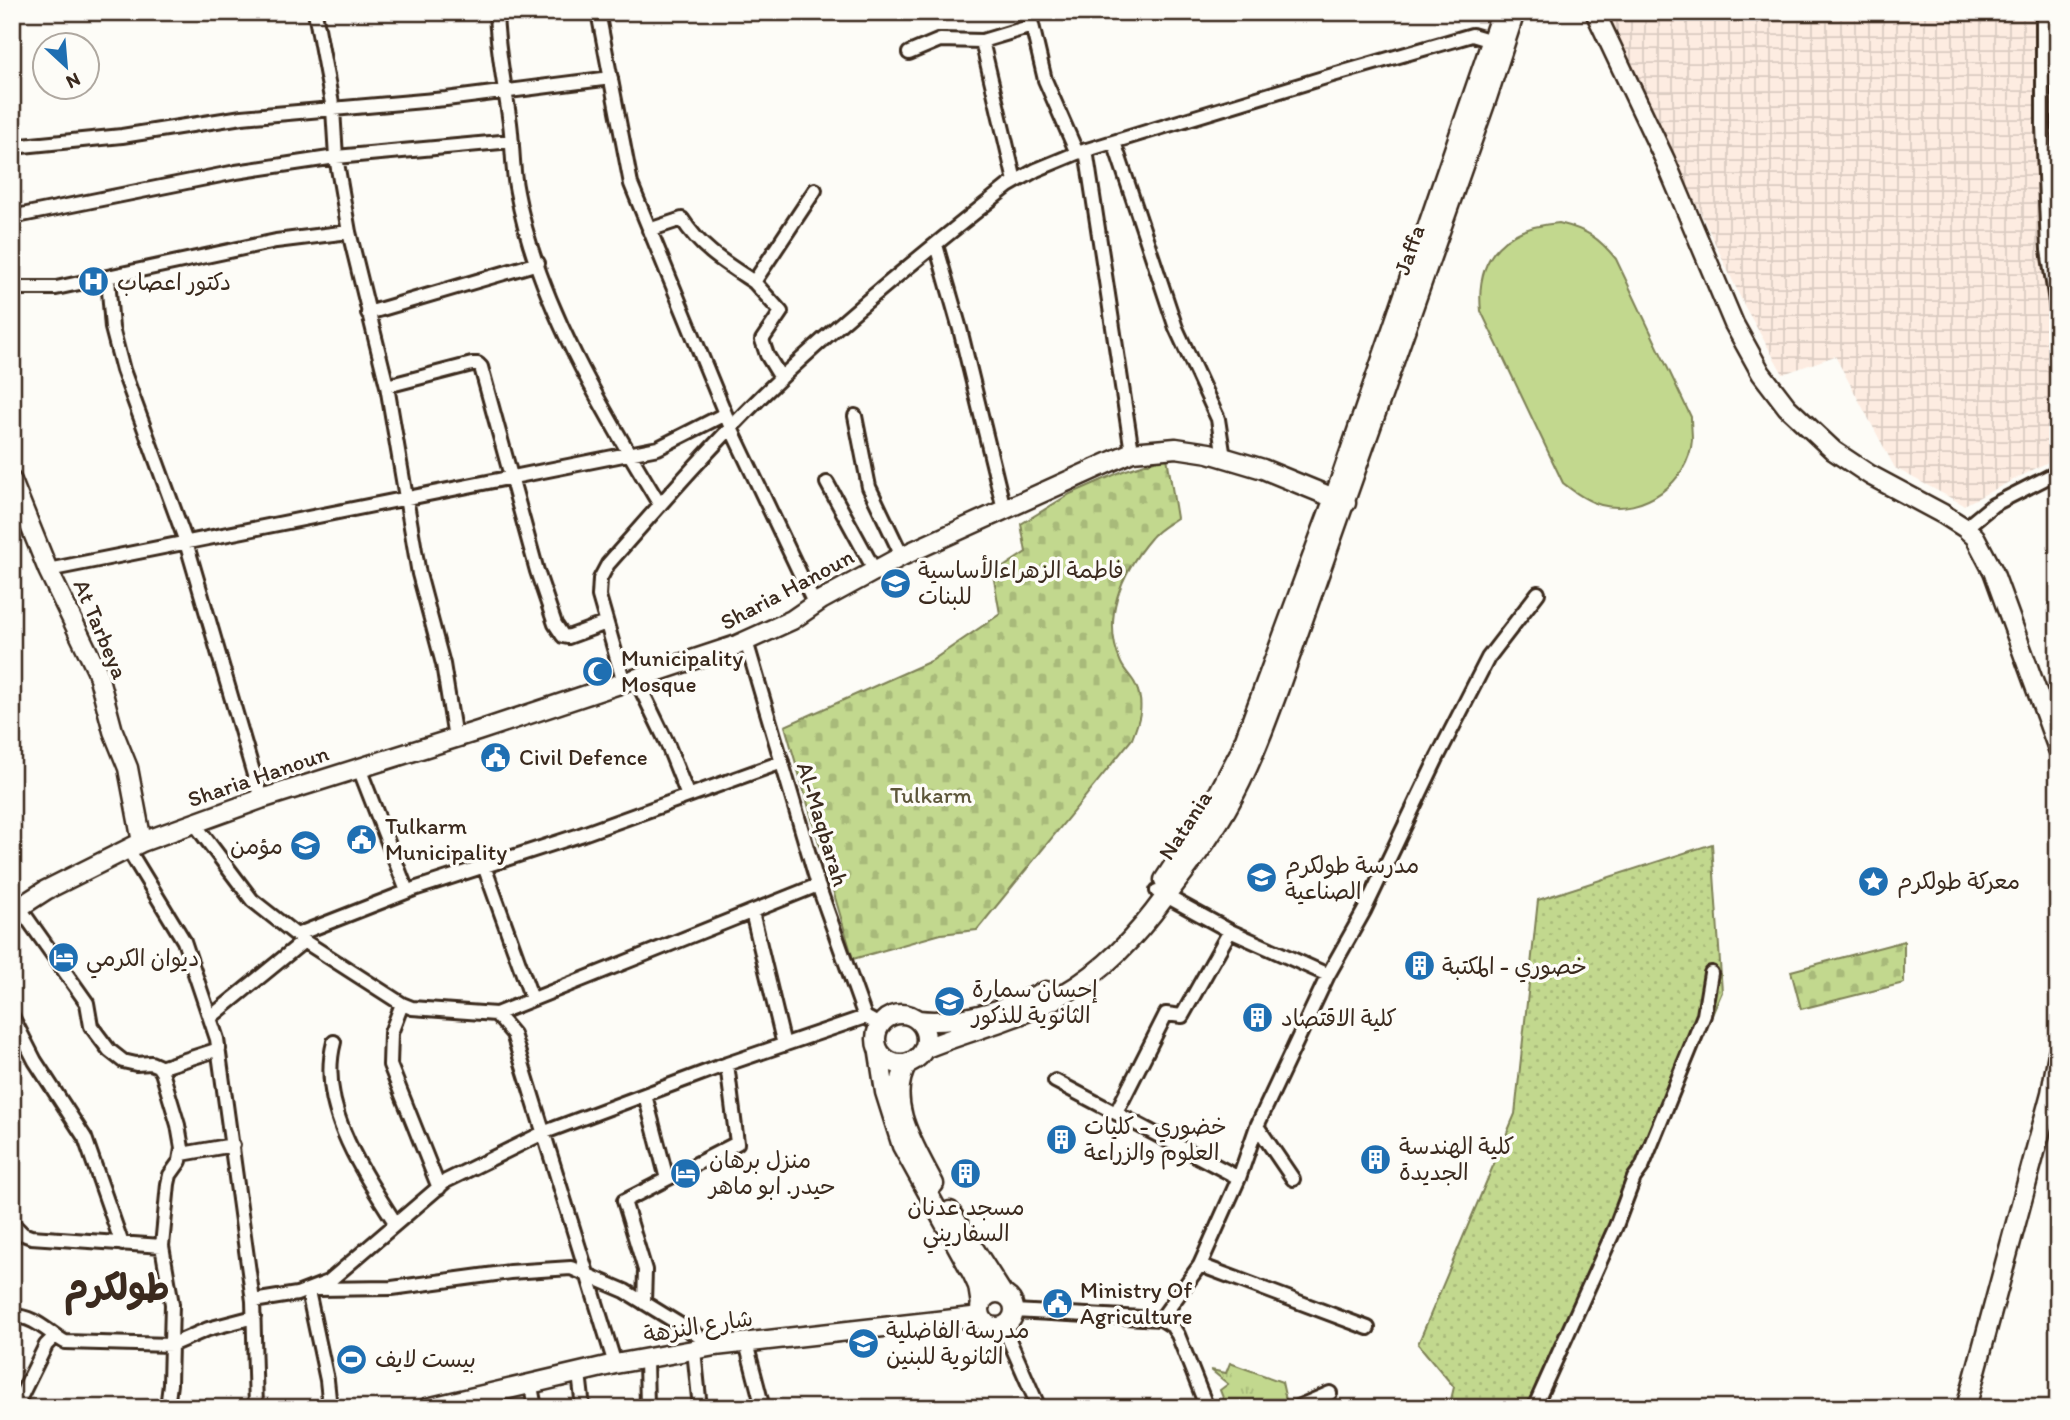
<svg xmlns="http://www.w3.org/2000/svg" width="2070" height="1420" font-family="Itim,'Playpen Sans Arabic',sans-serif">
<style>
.industrial{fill:url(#industrial-grid)}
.grass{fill:url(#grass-dots);stroke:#7e8156;stroke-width:2}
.cemetery{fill:url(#cemetery-stones);stroke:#7e8156;stroke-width:2}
.park{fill:url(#park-tufts);stroke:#7e8156;stroke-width:2}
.garden{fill:#c2d88e;stroke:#7e8156;stroke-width:2}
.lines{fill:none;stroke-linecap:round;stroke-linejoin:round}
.street-casing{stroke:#3b2a1e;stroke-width:18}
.secondary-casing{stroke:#3b2a1e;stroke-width:23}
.street{stroke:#fdfcf7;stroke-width:12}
.secondary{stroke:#fdfcf7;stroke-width:18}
.labels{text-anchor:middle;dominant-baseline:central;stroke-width:7;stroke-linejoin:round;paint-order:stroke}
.street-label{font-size:23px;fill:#3b2a1e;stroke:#fdfcf7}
.poi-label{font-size:23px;fill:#3b2a1e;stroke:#fdfcf7;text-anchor:start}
.park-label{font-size:23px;fill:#5d563a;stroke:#fdfcf7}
.town-label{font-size:37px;font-weight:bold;fill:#3b2a1e;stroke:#fdfcf7}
</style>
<defs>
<pattern id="industrial-grid" width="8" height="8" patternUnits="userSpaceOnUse" patternTransform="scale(1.75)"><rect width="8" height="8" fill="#fdece1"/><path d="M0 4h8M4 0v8" fill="none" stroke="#dacbc1"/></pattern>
<pattern id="grass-dots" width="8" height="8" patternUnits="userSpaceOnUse" patternTransform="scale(1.75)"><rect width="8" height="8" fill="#c2d88e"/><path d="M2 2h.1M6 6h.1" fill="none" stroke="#a8ba7a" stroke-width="1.8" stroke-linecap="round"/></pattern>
<pattern id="cemetery-stones" width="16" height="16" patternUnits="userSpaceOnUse" patternTransform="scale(1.75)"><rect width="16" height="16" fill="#c2d88e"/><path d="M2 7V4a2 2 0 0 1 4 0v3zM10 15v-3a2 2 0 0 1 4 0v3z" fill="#a8ba7a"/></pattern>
<pattern id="park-tufts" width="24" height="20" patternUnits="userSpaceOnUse" patternTransform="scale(1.75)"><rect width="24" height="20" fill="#c2d88e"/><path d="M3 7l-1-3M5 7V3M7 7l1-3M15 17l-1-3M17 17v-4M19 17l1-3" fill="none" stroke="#a8ba7a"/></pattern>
</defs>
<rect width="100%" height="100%" fill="#fdfcf7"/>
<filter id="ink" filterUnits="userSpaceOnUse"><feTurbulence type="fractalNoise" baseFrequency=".0143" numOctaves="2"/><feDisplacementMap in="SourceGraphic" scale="14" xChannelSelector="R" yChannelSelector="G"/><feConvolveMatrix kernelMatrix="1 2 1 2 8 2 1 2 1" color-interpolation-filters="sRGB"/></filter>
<g filter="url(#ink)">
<path class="industrial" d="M1606,12H2058V457L1964,505L1895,468L1835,356L1783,374L1745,307Z"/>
<path class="grass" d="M1712,844L1722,992L1645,1168L1525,1408H1449L1454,1387L1418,1344L1515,1114L1538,900Z"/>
<path class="cemetery" d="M1167,457L1177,518C1168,524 1157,530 1151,538C1121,573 1101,619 1121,663C1125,672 1133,678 1136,686C1145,705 1139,721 1132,739L977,930L941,934L853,959L785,726L931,661L1000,614L993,574L1026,552L1021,524L1070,494L1123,471Z
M1904,941V983L1801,1009L1791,971Z"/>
<path class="park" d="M1230,1363L1282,1382L1287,1405L1280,1408H1227L1220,1390L1228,1384L1211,1370L1226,1373Z"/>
<path class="garden" d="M1559,223C1587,230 1598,237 1616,259L1691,417C1691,425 1692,432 1692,440C1689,482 1643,516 1601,505C1586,501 1574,492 1563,483L1481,311C1475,255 1506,227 1559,223Z"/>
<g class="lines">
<defs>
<path id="street" d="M315,12L333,109L336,157L349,232L387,386L419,574L443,664L455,738
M496,12C497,50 505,86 510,123C513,146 512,169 517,192C537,301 603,411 660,505
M598,12L631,184L731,428L815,605
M1029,12L1045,80L1077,153
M2043,12V126L2048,250L2058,315
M982,41L1015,181
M909,53L940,40L982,41L1032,26
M1114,142L1176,328L1218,419L1224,458
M12,147L122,136L242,117L446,99L611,78
M1086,150L1132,452
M12,217L236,172L336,157L512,141
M649,230L682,219C701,249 725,263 754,282
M936,245L960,329L1004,509
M108,278L112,328L123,370L186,542L261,799
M12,288H56L276,241L349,232
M368,313L538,263
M781,378L767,355L762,340L781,312L754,282L815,190
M387,386L472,364H478L481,367L537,571L555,624L563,636L568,637L606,623
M855,416L869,487L902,556
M827,483L875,571
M1965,528L1993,505L2058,472
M48,570L658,448L725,414
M746,641L818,885L865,1017
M636,679L667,743L688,796
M624,683L599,596L600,579L608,564C659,506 709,448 764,394C841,320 924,253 1008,186L1036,170L1077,153L1326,77L1472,35L1499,43
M359,768L407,891
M194,823L252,900L304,941L402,1004L412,1008L496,1014L513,1034L615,1364
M128,849L184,941L217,1039L253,1301L256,1408
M484,866L532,999
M1157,891L1230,931L1328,975
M19,907L87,1003L91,1026L109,1050L123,1061L136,1064L151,1063L158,1066L162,1072L178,1125L182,1148L180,1161L170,1175L168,1184L162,1246L172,1304L170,1384L167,1408
M752,912L784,1045
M296,935L414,889L580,835L782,762
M402,1004L391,1033L390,1065L439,1188
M496,1014L818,885
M12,1016L35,1061L85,1138L122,1244
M211,1017L304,941
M334,1042C317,1107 363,1172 396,1224
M160,1068L219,1049
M1055,1081L1239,1178
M1116,1113L1166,1014L1182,1016L1230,931
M1257,1126L1293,1179
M182,1154L233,1145
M667,1179L737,1143L727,1064
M12,1223L23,1234L31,1237L162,1246
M1200,1265L1368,1328
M317,1289L392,1288L510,1272L571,1268L625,1291L715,1346
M308,1291L327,1380L330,1408
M253,1301L297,1294L328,1282L446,1181L545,1132L727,1064L865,1017L880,1025
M644,1303L645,1270L624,1201L667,1179L645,1095
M1014,1311L1161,1319L1172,1326L1178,1335L1207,1408
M12,1316C35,1316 46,1331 65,1342L171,1345L208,1329L254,1317
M1161,1319L1200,1265L1239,1178L1257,1126L1328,975L1364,911L1438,756L1488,658L1538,593
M1003,1326L1039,1408
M746,1343L763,1408
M694,1350L700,1408
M646,1359L647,1408
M579,1373L583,1408
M531,1386L535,1408
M15,1408L46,1345L55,1336
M1295,1408L1330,1393
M1534,1408L1616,1226L1634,1178L1642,1167L1704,1015L1711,973"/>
<path id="secondary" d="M1595,12L1665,160L1734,324L1761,373L1787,407L1834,451L1870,475L1943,514L1965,528L1975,537L1993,571L2058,749
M12,481L48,570L97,671L113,731L128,768L142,842
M1164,880L1209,811L1240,752L1334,498L1498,22
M12,912L46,890L142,842L261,799L478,731L737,645L792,620L821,600L902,556L1132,452L1176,448L1209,453L1263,469L1346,503
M876 1039a25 25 0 1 1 50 0a25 25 0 1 1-50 0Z
M918,1020C961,1025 1007,1009 1046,991
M924,1049C969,1030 1019,1020 1062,995C1105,970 1136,937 1165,897C1187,869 1208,841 1226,810C1248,772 1264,729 1279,688L1487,98L1515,12
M879,1053L885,1092L902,1146L973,1275L978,1286L981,1305
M908,1063C884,1101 916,1149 934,1184
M950,1211L1003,1294
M980 1310a17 17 0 1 1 34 0a17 17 0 1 1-34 0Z
M427,1408L615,1364L715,1346L981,1316
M1966,1408L2051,1093L2058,1053"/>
</defs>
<use href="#street" class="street-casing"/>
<use href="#secondary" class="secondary-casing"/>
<use href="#street" class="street"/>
<use href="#secondary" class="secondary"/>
</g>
</g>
<defs>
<symbol id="hospital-disc" viewBox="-11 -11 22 22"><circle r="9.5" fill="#1f6fb2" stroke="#fdfcf7"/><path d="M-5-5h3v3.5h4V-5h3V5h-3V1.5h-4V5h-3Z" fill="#fff"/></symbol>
<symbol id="school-disc" viewBox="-11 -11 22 22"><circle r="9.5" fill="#1f6fb2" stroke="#fdfcf7"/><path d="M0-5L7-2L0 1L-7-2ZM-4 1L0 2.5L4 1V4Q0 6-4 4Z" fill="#fff"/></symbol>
<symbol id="mosque-disc" viewBox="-11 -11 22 22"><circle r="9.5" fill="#1f6fb2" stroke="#fdfcf7"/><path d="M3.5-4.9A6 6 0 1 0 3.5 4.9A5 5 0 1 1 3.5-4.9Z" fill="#fff"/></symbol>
<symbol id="civic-disc" viewBox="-11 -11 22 22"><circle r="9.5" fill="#1f6fb2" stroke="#fdfcf7"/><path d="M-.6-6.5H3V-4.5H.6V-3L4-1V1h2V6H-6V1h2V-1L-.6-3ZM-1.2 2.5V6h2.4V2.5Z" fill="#fff"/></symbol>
<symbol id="sight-disc" viewBox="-11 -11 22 22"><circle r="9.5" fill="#1f6fb2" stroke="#fdfcf7"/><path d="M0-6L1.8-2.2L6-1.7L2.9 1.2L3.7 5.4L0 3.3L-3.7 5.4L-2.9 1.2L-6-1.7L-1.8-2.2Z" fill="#fff"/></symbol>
<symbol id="hotel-disc" viewBox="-11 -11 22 22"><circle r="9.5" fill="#1f6fb2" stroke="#fdfcf7"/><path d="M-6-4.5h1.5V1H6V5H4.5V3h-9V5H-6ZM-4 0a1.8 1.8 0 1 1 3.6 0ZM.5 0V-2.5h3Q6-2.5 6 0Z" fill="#fff"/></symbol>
<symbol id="building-disc" viewBox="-11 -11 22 22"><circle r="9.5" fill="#1f6fb2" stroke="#fdfcf7"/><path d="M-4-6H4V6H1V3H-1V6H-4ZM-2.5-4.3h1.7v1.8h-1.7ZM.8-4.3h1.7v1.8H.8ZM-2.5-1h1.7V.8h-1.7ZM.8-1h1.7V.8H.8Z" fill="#fff"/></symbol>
<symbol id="stadium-disc" viewBox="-11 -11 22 22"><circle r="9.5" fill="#1f6fb2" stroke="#fdfcf7"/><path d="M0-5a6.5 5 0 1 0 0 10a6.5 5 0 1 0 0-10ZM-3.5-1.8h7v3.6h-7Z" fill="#fff"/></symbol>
</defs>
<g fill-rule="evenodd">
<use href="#hospital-disc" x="76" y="264" width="35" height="35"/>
<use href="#school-disc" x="878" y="566" width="35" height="35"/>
<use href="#mosque-disc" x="580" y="654" width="35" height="35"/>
<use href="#civic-disc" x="478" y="740" width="35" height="35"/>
<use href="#civic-disc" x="344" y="822" width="35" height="35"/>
<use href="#school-disc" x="288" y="828" width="35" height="35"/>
<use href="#school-disc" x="1244" y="860" width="35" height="35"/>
<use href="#sight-disc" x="1856" y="864" width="35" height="35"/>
<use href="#hotel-disc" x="46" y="940" width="35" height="35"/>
<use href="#building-disc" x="1402" y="948" width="35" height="35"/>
<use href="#school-disc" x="932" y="984" width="35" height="35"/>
<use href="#building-disc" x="1240" y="1000" width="35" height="35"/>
<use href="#building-disc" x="1044" y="1122" width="35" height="35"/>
<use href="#building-disc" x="1358" y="1142" width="35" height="35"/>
<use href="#hotel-disc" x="668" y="1156" width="35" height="35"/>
<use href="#building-disc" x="948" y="1156" width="35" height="35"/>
<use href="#civic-disc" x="1040" y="1286" width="35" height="35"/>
<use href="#school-disc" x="846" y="1326" width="35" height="35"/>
<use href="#stadium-disc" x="334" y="1342" width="35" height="35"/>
</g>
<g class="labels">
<g class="street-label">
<text transform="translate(1409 250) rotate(-71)">Jaffa</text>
<text transform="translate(787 589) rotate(-28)">Sharia Hanoun</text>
<text transform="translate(101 629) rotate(67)">At Tarbeya</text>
<text transform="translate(258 776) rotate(-19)">Sharia Hanoun</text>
<text transform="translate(823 824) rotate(73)">Al-Maqbarah</text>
<text transform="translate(1185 825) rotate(-57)">Natania</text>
<text transform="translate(698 1326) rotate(-9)">شارع النزهة</text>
</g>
<g class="poi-label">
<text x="117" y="282">دكتور اعصاب</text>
<text x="918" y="570">فاطمة الزهراءالأساسية<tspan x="918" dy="26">للبنات</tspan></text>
<text x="621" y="658">Municipality<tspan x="621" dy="26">Mosque</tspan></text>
<text x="519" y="757">Civil Defence</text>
<text x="385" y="826">Tulkarm<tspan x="385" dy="26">Municipality</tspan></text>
<text x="283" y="846" text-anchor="end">مؤمن</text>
<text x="1285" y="865">مدرسة طولكرم<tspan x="1285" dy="26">الصناعية</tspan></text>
<text x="1897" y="881">معركة طولكرم</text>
<text x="86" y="958">ديوان الكرمي</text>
<text x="1442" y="966">خصوري - المكتبة</text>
<text x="972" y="989">إحسان سمارة<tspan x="972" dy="26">الثانوية للذكور</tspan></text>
<text x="1281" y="1018">كلية الاقتصاد</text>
<text x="1084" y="1126">خضوري - كليات<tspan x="1084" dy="26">العلوم والزراعة</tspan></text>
<text x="1399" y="1146">كلية الهندسة<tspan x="1399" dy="26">الجديدة</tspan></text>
<text x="709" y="1160">منزل برهان<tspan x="709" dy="26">حيدر. ابو ماهر</tspan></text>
<text x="966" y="1207" text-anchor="middle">مسجد عدنان<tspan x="966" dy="26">السفاريني</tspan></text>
<text x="1080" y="1290">Ministry Of<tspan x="1080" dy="26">Agriculture</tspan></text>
<text x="886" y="1330">مدرسة الفاضلية<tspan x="886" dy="26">الثانوية للبنين</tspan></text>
<text x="375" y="1359">بيست لايف</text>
</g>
<g class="park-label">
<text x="931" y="795">Tulkarm</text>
</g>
<g class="town-label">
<text x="117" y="1287">طولكرم</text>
</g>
</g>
<rect width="2070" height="1420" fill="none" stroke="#fdfcf7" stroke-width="42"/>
<rect x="21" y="21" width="2028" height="1378" fill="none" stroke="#3b2a1e" stroke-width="2.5" filter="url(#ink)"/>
<g transform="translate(66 66) rotate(154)"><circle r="33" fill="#fdfcf7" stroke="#afa8a0" stroke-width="2"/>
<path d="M0-5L12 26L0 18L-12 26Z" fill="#1f6fb2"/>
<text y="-10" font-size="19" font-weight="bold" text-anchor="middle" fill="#3b2a1e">N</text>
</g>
</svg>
